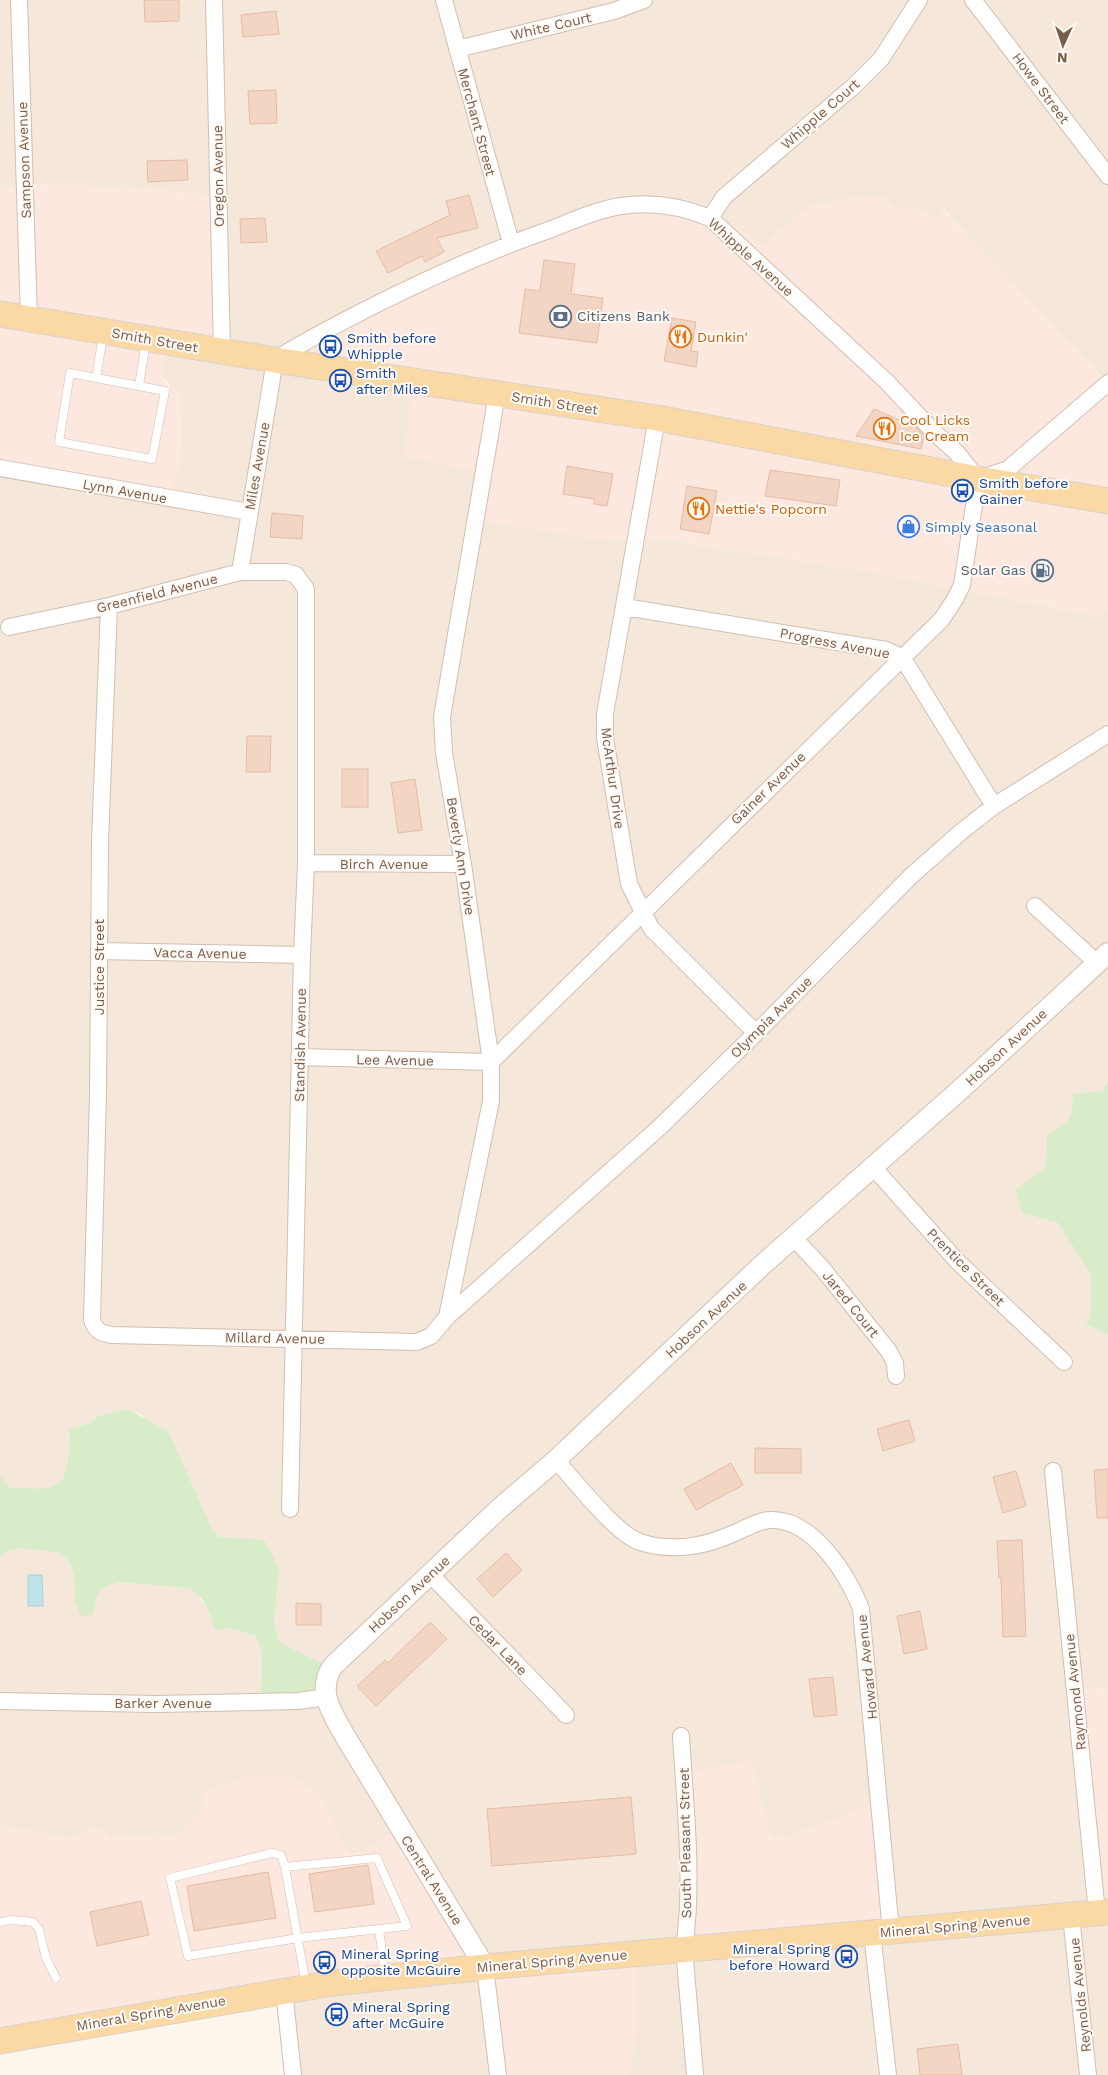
<svg xmlns="http://www.w3.org/2000/svg" width="1108" height="2075" font-family="'Work Sans',sans-serif">
<style>
.residential{fill:#f5e8da;fill-rule:evenodd}
.commercial{fill:#fde8e0}
.green{fill:#d8ecc9}
.water{fill:#bfe3e8;stroke:#a5d3da}
.building{fill:#f3d5c3;stroke:#e6bba3}
.lines{fill:none;stroke-linecap:round;stroke-linejoin:round}
.service-casing{stroke:#d1beb0;stroke-width:9}
.minor-casing{stroke:#d1beb0;stroke-width:18}
.tertiary-casing{stroke:#d1beb0;stroke-width:22}
.primary-casing{stroke:#dad1cd;stroke-width:27}
.service{stroke:#fff;stroke-width:8}
.minor{stroke:#fff;stroke-width:16}
.tertiary{stroke:#fff;stroke-width:20}
.primary{stroke:#fbd9a5;stroke-width:25}
.labels{text-anchor:middle;stroke-width:4;stroke-linejoin:round;paint-order:stroke}
.street-label{font-size:14px;fill:#7a5c4d;stroke:#fffaf3}
.service-label{font-size:14px;fill:#4e5e75;stroke:#fffaf3;text-anchor:start}
.food-label{font-size:14px;fill:#c56008;stroke:#fffaf3;text-anchor:start}
.transit-label{font-size:14px;fill:#164399;stroke:#fffaf3;text-anchor:start}
.shop-label{font-size:14px;fill:#366cbe;stroke:#fffaf3;text-anchor:start}
</style>
<rect width="100%" height="100%" fill="#fdf6ec"/>
<path class="residential" d="M 0,0 L 1108,0 L 1108,383 L 973,242 L 944,208 L 938,221 L 916,207 L 894,207 L 884,198 L 816,204 L 801,212 L 761,248 L 742,231 L 686,200 L 659,196 L 633,198 L 413,385 L 482,473 L 617,542 L 650,537 L 868,571 L 1098,616 L 1108,610 L 1108,1081 L 1102,1091 L 1073,1095 L 1070,1118 L 1066,1125 L 1047,1134 L 1046,1167 L 1022,1213 L 1058,1223 L 1091,1274 L 1091,1317 L 1085,1324 L 1108,1335 L 1108,1688 L 1078,1690 L 1108,1902 L 1108,2075 L 628,2075 L 633,2064 L 497,2075 L 297,2075 L 288,1983 L 401,1828 L 362,1852 L 348,1854 L 320,1795 L 207,1804 L 200,1815 L 177,1834 L 110,1838 L 98,1827 L 72,1838 L 0,1825 L 0,1559 L 6,1551 L 19,1548 L 61,1553 L 70,1563 L 74,1575 L 75,1601 L 96,1595 L 104,1588 L 117,1582 L 189,1588 L 198,1592 L 201,1601 L 231,1628 L 256,1636 L 262,1653 L 261,1697 L 279,1642 L 274,1623 L 279,1568 L 263,1541 L 219,1537 L 212,1529 L 205,1515 L 168,1431 L 147,1421 L 142,1415 L 126,1409 L 97,1416 L 90,1423 L 70,1429 L 66,1474 L 57,1486 L 39,1490 L 9,1487 L 0,1476 L 0,466 L 171,492 L 181,456 L 180,389 L 171,390 L 168,383 L 161,376 L 168,339 L 219,196 L 120,187 L 30,184 L 0,188 ZM 751,1761 L 771,1838 L 787,1837 L 691,1940 Z"/>
<path class="commercial" d="M 30,184 L 120,187 L 219,196 L 224,344 L 168,340 L 161,376 L 171,390 L 180,388 L 181,457 L 171,492 L 0,466 L 0,188 Z
M 659,196 L 686,200 L 708,208 L 742,231 L 761,248 L 801,212 L 816,204 L 867,196 L 884,198 L 894,207 L 916,207 L 938,221 L 943,208 L 973,242 L 1108,383 L 1108,610 L 1099,616 L 868,571 L 651,537 L 617,542 L 473,520 L 482,473 L 404,456 L 412,385 L 288,349 L 633,198 Z
M 1108,1688 L 1108,1902 L 1101,1902 L 1078,1690 Z
M 751,1760 L 771,1838 L 787,1837 L 884,1799 L 893,1920 L 692,1940 L 687,1774 Z
M 250,1775 L 289,1775 L 320,1795 L 348,1853 L 362,1852 L 401,1828 L 485,1959 L 636,1948 L 638,2009 L 633,2064 L 628,2075 L 497,2075 L 488,1968 L 283,1981 L 129,2005 L 0,2030 L 0,1825 L 72,1838 L 98,1827 L 110,1838 L 177,1834 L 200,1815 L 206,1804 L 199,1801 L 205,1791 Z"/>
<path class="green" d="M 1108,1081 L 1108,1335 L 1085,1324 L 1091,1317 L 1091,1274 L 1058,1223 L 1022,1213 L 1016,1190 L 1046,1167 L 1047,1134 C 1072,1122 1070,1122 1073,1094 L 1102,1091 Z
M 126,1409 C 141,1415 153,1424 168,1431 L 212,1529 L 219,1537 L 264,1540 L 279,1568 L 274,1623 L 279,1642 L 329,1667 L 327,1694 L 261,1697 L 262,1653 L 256,1636 L 231,1628 L 214,1630 C 211,1613 204,1596 189,1588 L 117,1582 L 104,1588 L 97,1595 L 93,1615 L 81,1616 L 75,1601 L 74,1575 L 70,1563 L 61,1553 L 19,1548 L 6,1551 L 0,1559 L 0,1476 L 9,1487 C 70,1493 66,1485 70,1429 L 90,1423 L 97,1416 Z"/>
<path class="water" d="M 28,1575 L 42,1575 L 43,1606 L 28,1606 Z"/>
<path class="building" d="M 144,0 L 179,0 L 179,21 L 145,22 Z
M 276,11 L 279,34 L 243,37 L 241,15 Z
M 276,90 L 277,123 L 250,124 L 248,91 Z
M 187,160 L 188,180 L 148,182 L 147,161 Z
M 469,195 L 478,228 L 437,238 L 444,252 L 425,262 L 422,256 L 388,273 L 376,251 L 450,215 L 446,201 Z
M 265,218 L 267,242 L 241,243 L 240,219 Z
M 544,260 L 575,264 L 571,294 L 603,298 L 597,343 L 519,333 L 525,289 L 540,291 Z
M 672,318 L 696,322 L 691,351 L 698,352 L 696,367 L 664,361 Z
M 874,409 L 916,427 L 924,436 L 921,449 L 856,436 Z
M 567,466 L 613,474 L 607,506 L 594,504 L 594,499 L 563,494 Z
M 770,470 L 840,480 L 836,506 L 765,496 Z
M 687,486 L 717,491 L 709,534 L 680,529 Z
M 272,513 L 303,516 L 302,539 L 270,537 Z
M 247,736 L 271,736 L 270,772 L 246,772 Z
M 342,769 L 368,769 L 368,807 L 342,807 Z
M 415,779 L 422,830 L 398,833 L 391,783 Z
M 909,1420 L 915,1441 L 883,1451 L 877,1429 Z
M 755,1448 L 801,1449 L 801,1473 L 755,1473 Z
M 731,1463 L 743,1485 L 696,1510 L 684,1489 Z
M 1108,1469 L 1108,1518 L 1097,1518 L 1094,1470 Z
M 1016,1471 L 1026,1506 L 1003,1513 L 993,1477 Z
M 1022,1540 L 1026,1636 L 1003,1637 L 1001,1577 L 999,1578 L 997,1541 Z
M 506,1553 L 522,1570 L 493,1597 L 477,1579 Z
M 296,1603 L 321,1604 L 321,1625 L 296,1625 Z
M 920,1611 L 927,1649 L 904,1654 L 897,1616 Z
M 430,1622 L 447,1639 L 376,1706 L 357,1686 L 385,1660 L 388,1663 Z
M 833,1677 L 837,1715 L 814,1717 L 809,1679 Z
M 631,1797 L 636,1854 L 492,1866 L 487,1809 Z
M 368,1865 L 374,1904 L 315,1912 L 309,1874 Z
M 268,1872 L 276,1918 L 194,1931 L 187,1886 Z
M 141,1901 L 149,1935 L 97,1946 L 90,1912 Z
M 958,2044 L 962,2075 L 920,2075 L 917,2049 Z"/>
<g class="lines">
<defs>
<path id="service" d="M 70,373 L 165,391 L 152,459 L 59,442 Z
M 96,378 L 103,336
M 139,386 L 146,341
M 285,1867 L 377,1858 L 407,1926 L 379,1929
M 0,1922 L 12,1920 L 33,1922 L 39,1929 L 46,1958 L 56,1978
M 306,1985 L 285,1867 L 281,1855 L 272,1853 L 170,1878 L 188,1956 L 298,1938 L 379,1929 L 385,1974"/>
<path id="minor" d="M 19,0 L 29,319
M 214,0 L 222,352
M 444,0 L 511,243
M 973,0 L 1108,176
M 457,49 L 614,11 L 644,0
M 710,218 L 724,197 L 854,86 L 881,59 L 919,0
M 657,418 L 605,714 L 605,738 L 629,884 L 651,928 L 756,1033
M 0,468 L 249,512
M 982,478 L 1008,469 L 1108,383
M 240,572 L 275,360 C 305,340 338,324 371,307 C 429,278 488,251 549,230 C 572,221 596,210 621,206 C 653,201 681,206 710,218 L 887,382 L 934,432 L 957,453 L 978,479
M 109,606 L 100,842 L 98,1094 L 92,1320 C 96,1331 100,1333 112,1335 L 417,1342 L 431,1336 L 447,1317 L 661,1126 L 756,1033 L 911,876 L 962,831 L 994,806 L 1108,734
M 625,607 L 886,650 L 902,657 L 994,806
M 9,627 L 109,606 L 240,572 L 286,572 L 296,575 L 306,589 L 306,863 L 302,955 L 290,1509
M 306,863 L 463,864
M 1035,906 L 1097,963
M 99,951 L 302,955
M 299,1057 L 491,1062 L 942,619 L 955,599 L 962,585 L 978,479
M 873,1167 L 957,1261 L 1064,1362
M 794,1238 L 822,1268 L 888,1350 L 895,1363 L 896,1376
M 447,1317 L 491,1101 L 491,1062 L 463,864 L 444,753 L 442,717 L 497,394
M 556,1460 C 573,1479 617,1535 640,1542 C 670,1552 704,1547 732,1534 C 745,1529 758,1520 771,1520 C 812,1518 849,1576 861,1609 L 891,1932
M 1053,1471 L 1097,1913
M 431,1575 L 566,1715
M 0,1701 L 156,1704 L 298,1701 L 327,1697
M 681,1736 C 685,1805 694,1881 684,1949 L 695,2075
M 1071,1916 L 1088,2075
M 872,1933 L 888,2075
M 485,1967 L 498,2075
M 284,1990 L 293,2075"/>
<path id="tertiary" d="M 485,1967 L 345,1736 C 332,1713 316,1690 333,1666 L 500,1508 L 556,1460 L 760,1267 L 961,1089 L 1108,953"/>
<path id="primary" d="M 0,314 L 275,360 L 657,418 L 978,479 L 1108,501
M 0,2041 L 332,1983 L 485,1967 L 1108,1912"/>
</defs>
<use href="#service" class="service-casing"/>
<use href="#minor" class="minor-casing"/>
<use href="#tertiary" class="tertiary-casing"/>
<use href="#primary" class="primary-casing"/>
<use href="#service" class="service"/>
<use href="#minor" class="minor"/>
<use href="#tertiary" class="tertiary"/>
<use href="#primary" class="primary"/>
</g>
<defs>
<symbol id="bank-ring" viewBox="-11 -11 22 22"><circle r="9.5" fill="#fffaf3" stroke="#5c6f8a" stroke-width="1.5"/><path d="M-6-4H6V4H-6ZM0-2.3a2.3 2.3 0 1 0 0 4.6a2.3 2.3 0 1 0 0-4.6Z" fill="#5c6f8a"/></symbol>
<symbol id="restaurant-ring" viewBox="-11 -11 22 22"><circle r="9.5" fill="#fffaf3" stroke="#e8710a" stroke-width="1.5"/><path d="M-5-6h1v4h1v-4h1v4h1v-4h1v5L-1.5 .5V6h-2V.5L-5-1ZM5-6V6H3V1.5H1.5Q1.5-4 5-6Z" fill="#e8710a"/></symbol>
<symbol id="bus-ring" viewBox="-11 -11 22 22"><circle r="9.5" fill="#fffaf3" stroke="#1a4fb4" stroke-width="1.5"/><path d="M-5-6H5V4H4V6H2V4H-2V6H-4V4H-5ZM-3.5-4V0h7V-4ZM-3.5 1.2v1.5H-2V1.2ZM2 1.2v1.5H3.5V1.2Z" fill="#1a4fb4"/></symbol>
<symbol id="shop-ring" viewBox="-11 -11 22 22"><circle r="9.5" fill="#fffaf3" stroke="#3f7fe0" stroke-width="1.5"/><path d="M-5-2.5h2.3a2.7 3.5 0 0 1 5.4 0H5L5.5 6h-11ZM-1.5-2.5h3a1.5 2.3 0 0 0-3 0Z" fill="#3f7fe0"/></symbol>
<symbol id="fuel-ring" viewBox="-11 -11 22 22"><circle r="9.5" fill="#fffaf3" stroke="#5c6f8a" stroke-width="1.5"/><path d="M-5.5-6h7V0h2V4h1.3V-2.5L3-4.5l.8-.8L6-3V5H2.5V1h-1V6h-7ZM-4.2-4.7v3.2H.2V-4.7Z" fill="#5c6f8a"/></symbol>
</defs>
<g fill-rule="evenodd">
<use href="#bank-ring" x="548" y="304" width="25" height="25"/>
<use href="#restaurant-ring" x="668" y="324" width="25" height="25"/>
<use href="#bus-ring" x="318" y="334" width="25" height="25"/>
<use href="#bus-ring" x="328" y="368" width="25" height="25"/>
<use href="#restaurant-ring" x="872" y="416" width="25" height="25"/>
<use href="#bus-ring" x="950" y="478" width="25" height="25"/>
<use href="#restaurant-ring" x="686" y="496" width="25" height="25"/>
<use href="#shop-ring" x="896" y="514" width="25" height="25"/>
<use href="#fuel-ring" x="1030" y="558" width="25" height="25"/>
<use href="#bus-ring" x="834" y="1944" width="25" height="25"/>
<use href="#bus-ring" x="312" y="1950" width="25" height="25"/>
<use href="#bus-ring" x="324" y="2002" width="25" height="25"/>
</g>
<g class="labels">
<g class="street-label">
<text transform="translate(551 26) rotate(-13)" y="5">White Court</text>
<text transform="translate(1041 88) rotate(53)" y="5">Howe Street</text>
<text transform="translate(820 114) rotate(-41)" y="5">Whipple Court</text>
<text transform="translate(477 122) rotate(75)" y="5">Merchant Street</text>
<text transform="translate(24 160) rotate(-92)" y="5">Sampson Avenue</text>
<text transform="translate(218 176) rotate(-91)" y="5">Oregon Avenue</text>
<text transform="translate(751 257) rotate(42)" y="5">Whipple Avenue</text>
<text transform="translate(155 340) rotate(10)" y="5">Smith Street</text>
<text transform="translate(555 403) rotate(9)" y="5">Smith Street</text>
<text transform="translate(257 466) rotate(-80)" y="5">Miles Avenue</text>
<text transform="translate(125 491) rotate(10)" y="5">Lynn Avenue</text>
<text transform="translate(157 593) rotate(-14)" y="5">Greenfield Avenue</text>
<text transform="translate(835 643) rotate(11)" y="5">Progress Avenue</text>
<text transform="translate(613 778) rotate(82)" y="5">McArthur Drive</text>
<text transform="translate(768 788) rotate(-44)" y="5">Gainer Avenue</text>
<text transform="translate(461 856) rotate(81)" y="5">Beverly Ann Drive</text>
<text x="384" y="869">Birch Avenue</text>
<text transform="translate(200 953) rotate(1)" y="5">Vacca Avenue</text>
<text transform="translate(99 967) rotate(-90)" y="5">Justice Street</text>
<text transform="translate(771 1017) rotate(-45)" y="5">Olympia Avenue</text>
<text transform="translate(300 1045) rotate(-89)" y="5">Standish Avenue</text>
<text transform="translate(1006 1047) rotate(-43)" y="5">Hobson Avenue</text>
<text transform="translate(395 1060) rotate(1)" y="5">Lee Avenue</text>
<text transform="translate(966 1267) rotate(45)" y="5">Prentice Street</text>
<text transform="translate(851 1304) rotate(51)" y="5">Jared Court</text>
<text transform="translate(706 1319) rotate(-43)" y="5">Hobson Avenue</text>
<text transform="translate(275 1338) rotate(1)" y="5">Millard Avenue</text>
<text transform="translate(409 1594) rotate(-43)" y="5">Hobson Avenue</text>
<text transform="translate(498 1645) rotate(46)" y="5">Cedar Lane</text>
<text transform="translate(867 1667) rotate(-96)" y="5">Howard Avenue</text>
<text transform="translate(1075 1692) rotate(-96)" y="5">Raymond Avenue</text>
<text x="163" y="1708">Barker Avenue</text>
<text transform="translate(685 1843) rotate(-91)" y="5">South Pleasant Street</text>
<text transform="translate(432 1880) rotate(58)" y="5">Central Avenue</text>
<text transform="translate(955 1926) rotate(-5)" y="5">Mineral Spring Avenue</text>
<text transform="translate(552 1961) rotate(-5)" y="5">Mineral Spring Avenue</text>
<text transform="translate(1080 1995) rotate(-96)" y="5">Reynolds Avenue</text>
<text transform="translate(151 2013) rotate(-10)" y="5">Mineral Spring Avenue</text>
</g>
<g class="service-label">
<text x="577" y="321">Citizens Bank</text>
<text x="1026" y="575" text-anchor="end">Solar Gas</text>
</g>
<g class="food-label">
<text x="697" y="342">Dunkin'</text>
<text x="900" y="425">Cool Licks<tspan x="900" dy="16">Ice Cream</tspan></text>
<text x="715" y="514">Nettie's Popcorn</text>
</g>
<g class="transit-label">
<text x="347" y="343">Smith before<tspan x="347" dy="16">Whipple</tspan></text>
<text x="356" y="378">Smith<tspan x="356" dy="16">after Miles</tspan></text>
<text x="979" y="488">Smith before<tspan x="979" dy="16">Gainer</tspan></text>
<text x="830" y="1954" text-anchor="end">Mineral Spring<tspan x="830" dy="16">before Howard</tspan></text>
<text x="341" y="1959">Mineral Spring<tspan x="341" dy="16">opposite McGuire</tspan></text>
<text x="352" y="2012">Mineral Spring<tspan x="352" dy="16">after McGuire</tspan></text>
</g>
<g class="shop-label">
<text x="925" y="532">Simply Seasonal</text>
</g>
</g>
<g transform="translate(1063 45) rotate(183)" stroke="#fffaf3" stroke-width="4" paint-order="stroke">
<path d="M0-4L9 19L0 12L-9 19Z" fill="#7a5c4d"/>
<text y="-8" font-size="14" font-weight="bold" text-anchor="middle" fill="#7a5c4d">N</text>
</g>
</svg>
